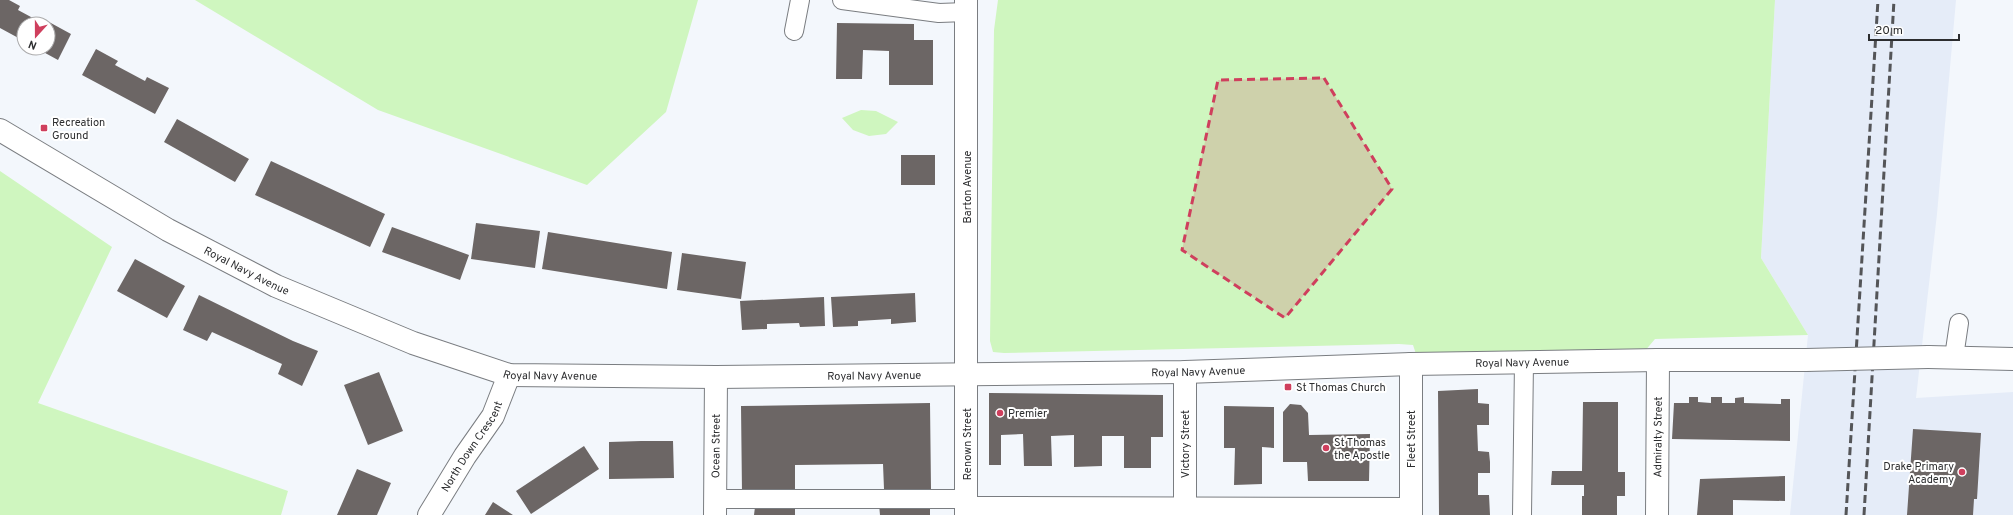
<svg xmlns="http://www.w3.org/2000/svg" width="2013" height="515" font-family="Overpass,sans-serif">
<style>
.built{fill:#e5ecf8}
.green{fill:#cff6bf}
.building{fill:#6c6665}
.lines{fill:none;stroke-linecap:round;stroke-linejoin:round}
.service-casing{stroke:#7a7d81;stroke-width:20}
.minor-casing{stroke:#7a7d81;stroke-width:24}
.tertiary-casing{stroke:#7a7d81;stroke-width:24}
.service{stroke:#fff;stroke-width:18}
.minor{stroke:#fff;stroke-width:22}
.tertiary{stroke:#fff;stroke-width:22}
.rail{stroke:#545558;stroke-width:3;stroke-dasharray:8 4;stroke-linecap:butt}
.tertiary-bridge-casing{stroke:#7a7d81;stroke-width:24;stroke-linecap:butt}
.tertiary-bridge{stroke:#fff;stroke-width:22}
.marked{fill:#cf3f5d;fill-opacity:0.2;stroke:#cf3f5d;stroke-width:3;stroke-dasharray:8 5;stroke-linejoin:round}
.poi-dot{fill:#cf3f5d;stroke:#fff;stroke-width:1.5}
.labels{text-anchor:middle;stroke-width:4;stroke-linejoin:round;paint-order:stroke}
.poi-label{font-size:11px;fill:#2c2d2f;stroke:#fff;text-anchor:start}
.street-label{font-size:11px;fill:#2c2d2f;stroke:#fff}
</style>
<rect width="100%" height="100%" fill="#f3f7fc"/>
<path class="built" d="M 1775,0 L 1956,0 L 1937,214 L 1916,398 L 2013,392 L 2013,515 L 1790,515 L 1808,335 L 1761,258 Z"/>
<path class="green" d="M 195,0 L 698,0 L 666,112 L 587,185 L 378,110 Z
M 998,0 L 1775,0 L 1761,258 L 1808,335 L 1655,339 L 1644,352 L 1418,360 L 1413,345 L 1399,344 L 1004,353 L 993,352 L 990,341 L 994,30 Z
M 861,110 L 876,111 L 898,122 L 886,134 L 869,136 L 853,130 L 842,118 Z
M 0,171 L 112,247 L 38,403 L 288,491 L 281,515 L 0,515 Z"/>
<path class="building" d="M 0,0 L 9,0 L 20,6 L 18,10 L 44,24 L 24,24 L 24,41 L 0,28 Z
M 49,22 L 71,34 L 58,60 L 36,48 L 48,48 Z
M 837,23 L 914,24 L 914,40 L 933,40 L 933,85 L 889,85 L 889,51 L 863,50 L 862,79 L 836,79 Z
M 96,49 L 118,61 L 115,65 L 145,81 L 147,77 L 169,88 L 155,114 L 82,75 Z
M 177,119 L 249,159 L 235,182 L 164,142 Z
M 901,155 L 935,155 L 935,185 L 901,185 Z
M 271,161 L 385,214 L 370,247 L 255,195 Z
M 476,223 L 540,231 L 535,268 L 471,259 Z
M 392,227 L 469,255 L 460,280 L 382,252 Z
M 548,232 L 672,252 L 667,289 L 542,269 Z
M 682,253 L 746,262 L 741,299 L 677,290 Z
M 135,259 L 185,286 L 167,318 L 117,291 Z
M 915,293 L 916,322 L 891,324 L 891,319 L 858,321 L 858,326 L 833,327 L 831,297 Z
M 199,295 L 293,341 L 318,351 L 302,386 L 278,374 L 282,364 L 212,332 L 207,341 L 183,330 Z
M 824,297 L 825,326 L 800,327 L 799,323 L 767,324 L 767,329 L 742,330 L 740,301 Z
M 379,372 L 403,431 L 368,445 L 344,385 Z
M 1478,389 L 1478,403 L 1489,404 L 1489,425 L 1477,425 L 1478,451 L 1489,452 L 1490,462 L 1490,473 L 1478,473 L 1478,495 L 1489,495 L 1490,515 L 1439,515 L 1438,391 Z
M 989,393 L 1163,395 L 1163,437 L 1151,437 L 1151,468 L 1124,468 L 1124,436 L 1102,436 L 1102,466 L 1074,467 L 1074,435 L 1051,436 L 1052,466 L 1024,466 L 1023,434 L 1001,435 L 1001,465 L 989,465 Z
M 1689,397 L 1698,397 L 1698,402 L 1711,403 L 1711,397 L 1722,397 L 1722,403 L 1735,403 L 1735,398 L 1744,397 L 1744,403 L 1781,404 L 1781,399 L 1790,399 L 1790,441 L 1672,439 L 1674,403 L 1689,403 Z
M 1583,402 L 1618,402 L 1618,472 L 1625,472 L 1625,496 L 1617,496 L 1617,515 L 1582,515 L 1582,496 L 1584,496 L 1584,485 L 1551,485 L 1552,471 L 1582,471 Z
M 930,403 L 931,489 L 884,489 L 883,464 L 795,465 L 795,493 L 742,493 L 741,406 Z
M 1290,404 L 1301,405 L 1308,413 L 1309,435 L 1370,434 L 1369,481 L 1308,481 L 1307,462 L 1283,462 L 1283,412 Z
M 1224,406 L 1274,407 L 1274,448 L 1262,447 L 1262,484 L 1234,485 L 1235,448 L 1224,448 Z
M 1913,429 L 1981,433 L 1977,499 L 1974,499 L 1973,515 L 1907,515 Z
M 641,441 L 673,441 L 674,478 L 609,479 L 609,442 Z
M 584,446 L 599,469 L 531,514 L 516,491 Z
M 357,469 L 391,483 L 377,515 L 337,515 Z
M 1785,476 L 1785,501 L 1733,500 L 1733,515 L 1697,515 L 1700,479 Z
M 493,502 L 513,515 L 485,515 Z
M 879,504 L 930,504 L 930,515 L 880,515 Z
M 755,507 L 795,507 L 795,515 L 754,515 Z"/>
<g class="lines">
<defs>
<path id="service" d="M 842,0 L 939,13 L 966,12
M 794,31 L 800,0
M 1954,357 L 1959,323
M 715,499 L 967,499
M 966,506 L 1411,507
M 1522,515 L 1524,362"/>
<g id="minor">
<path d="M 966,0 L 966,515"/>
<path id="s1" d="M 429,515 L 465,456 L 493,416 L 509,375"/>
<path id="s2" d="M 715,515 L 716,377"/>
<path d="M 1185,515 L 1185,372"/>
<path d="M 1411,515 L 1411,364"/>
<path id="s3" d="M 1657,515 L 1658,360"/>
</g>
<g id="tertiary">
<path id="s4" d="M 0,130 L 168,230 L 276,286 L 413,343 L 509,375 L 716,377 L 1185,372 L 1411,364 L 1658,360 L 1806,360"/>
<path d="M 1928,357 L 2013,359"/>
</g>
</defs>
<use href="#service" class="service-casing"/>
<use href="#minor" class="minor-casing"/>
<use href="#tertiary" class="tertiary-casing"/>
<use href="#service" class="service"/>
<use href="#minor" class="minor"/>
<use href="#tertiary" class="tertiary"/>
<path class="rail" d="M 1846,515 L 1878,0
M 1864,515 L 1894,0"/>
<defs>
<path id="tertiary-bridge" d="M 1806,360 L 1928,357"/>
</defs>
<use href="#tertiary-bridge" class="tertiary-bridge-casing"/>
<use href="#tertiary-bridge" class="tertiary-bridge"/>
</g>
<path class="marked" d="M 1324,78 L 1392,189 L 1285,318 L 1182,250 L 1218,80 Z"/>
<g class="poi-dot">
<rect x="40" y="124" width="8" height="8" rx="2"/>
<rect x="1284" y="383" width="8" height="8" rx="2"/>
<circle cx="1000" cy="413" r="4"/>
<circle cx="1326" cy="448" r="4"/>
<circle cx="1962" cy="472" r="4"/>
</g>
<g class="labels">
<g class="poi-label">
<text x="52" y="126">Recreation<tspan x="52" dy="13">Ground</tspan></text>
<text x="1296" y="391">St Thomas Church</text>
<text x="1008" y="417">Premier</text>
<text x="1334" y="446">St Thomas<tspan x="1334" dy="13">the Apostle</tspan></text>
<text x="1954" y="470" text-anchor="end">Drake Primary<tspan x="1954" dy="13">Academy</tspan></text>
</g>
<g class="street-label">
<text transform="translate(967 187) rotate(-90)" y="4">Barton Avenue</text>
<text dy="4" stroke="none"><textPath href="#s4" startOffset="284">Royal Navy Avenue</textPath></text>
<text dy="4" stroke="none"><textPath href="#s4" startOffset="1580">Royal Navy Avenue</textPath></text>
<text dy="4" stroke="none"><textPath href="#s4" startOffset="1256">Royal Navy Avenue</textPath></text>
<text dy="4" stroke="none"><textPath href="#s4" startOffset="608">Royal Navy Avenue</textPath></text>
<text dy="4" stroke="none"><textPath href="#s4" startOffset="932">Royal Navy Avenue</textPath></text>
<text dy="4" stroke="none"><textPath href="#s3" startOffset="78">Admiralty Street</textPath></text>
<text transform="translate(1411 439) rotate(-90)" y="4">Fleet Street</text>
<text transform="translate(967 444) rotate(-90)" y="4">Renown Street</text>
<text transform="translate(1185 444) rotate(-90)" y="4">Victory Street</text>
<text dy="4" stroke="none"><textPath href="#s1" startOffset="81">North Down Crescent</textPath></text>
<text dy="4" stroke="none"><textPath href="#s2" startOffset="69">Ocean Street</textPath></text>
</g>
</g>
<g transform="translate(36 36) rotate(201)"><circle r="19" fill="#ffffff" stroke="#ababac"/>
<path d="M0-3L7 15L0 10L-7 15Z" fill="#cf3f5d"/>
<text y="-6" font-size="11" font-weight="bold" text-anchor="middle" fill="#2c2d2f">N</text>
</g>
<path d="M1869 34v6h90v-6" fill="none" stroke="#2c2d2f" stroke-width="2"/>
<text x="1875" y="34" font-size="12" fill="#2c2d2f" stroke="#ffffff" stroke-width="3" paint-order="stroke">20 m</text>
</svg>
